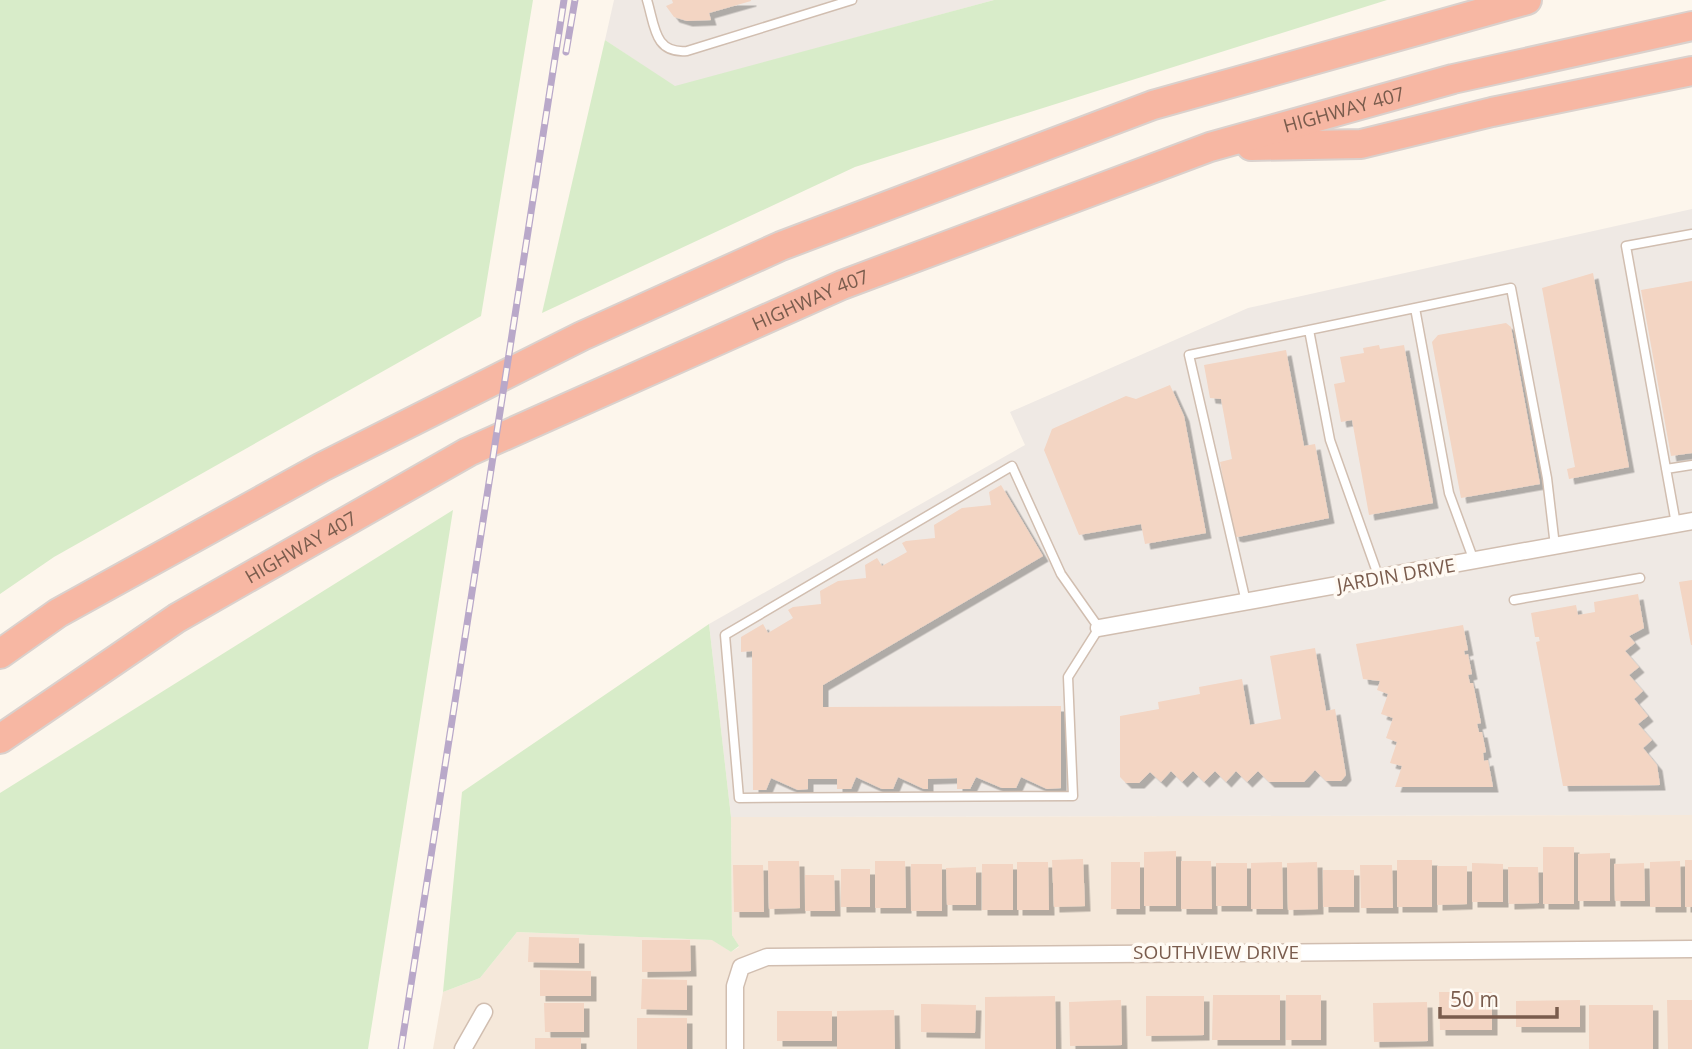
<svg xmlns="http://www.w3.org/2000/svg" width="1692" height="1049" font-family="'Open Sans',sans-serif">
<style>
.residential{fill:#f5e8da}
.industrial{fill:#efe9e4}
.green{fill:#d8ecc9}
.building{fill:#f3d5c3;filter:url(#shadow)}
.lines{fill:none;stroke-linecap:round;stroke-linejoin:round}
.lane-casing{stroke:#d1beb0;stroke-width:11}
.street-casing{stroke:#d1beb0;stroke-width:19}
.highway-casing{stroke:#dad1cd;stroke-width:32}
.lane{stroke:#fff;stroke-width:8}
.street{stroke:#fff;stroke-width:16}
.highway{stroke:#f7b7a3;stroke-width:28}
.rail-casing{stroke:#b9a8c9;stroke-width:7}
.rail{stroke:#fffaf3;stroke-width:4.5;stroke-dasharray:13;stroke-linecap:butt}
.labels{text-anchor:middle;stroke-width:7;stroke-linejoin:round;paint-order:stroke}
.street-label{font-size:19px;fill:#7a5c4d;stroke:#fffaf3}
</style>
<defs>
<filter id="shadow"><feDropShadow dx="5.5" dy="5.5" stdDeviation="0" flood-color="#0004"/></filter>
</defs>
<rect width="100%" height="100%" fill="#fdf6ec"/>
<path class="residential" d="M 1692,815 L 1692,1049 L 433,1049 L 443,992 L 480,978 L 517,932 L 713,940 L 731,952 L 739,947 L 732,935 L 731,817 Z"/>
<path class="industrial" d="M 614,0 L 994,0 L 675,87 L 605,40 Z
M 1692,209 L 1692,815 L 731,817 L 709,624 L 1025,445 L 1010,412 L 1248,308 Z"/>
<path class="green" d="M 0,0 L 533,0 L 481,316 L 54,557 L 0,594 Z
M 994,0 L 1387,0 L 855,167 L 542,313 L 605,40 L 675,86 Z
M 453,510 L 368,1049 L 0,1049 L 0,793 Z
M 709,624 L 731,817 L 732,935 L 739,946 L 731,952 L 712,940 L 517,932 L 480,978 L 443,992 L 462,792 Z"/>
<path class="building" d="M 672,0 L 751,0 L 751,1 L 709,13 L 711,20 L 687,21 L 674,17 L 666,6 L 673,3 Z
M 1593,273 L 1629,467 L 1569,479 L 1567,469 L 1575,467 L 1542,288 Z
M 1692,281 L 1692,453 L 1671,456 L 1641,290 Z
M 1506,323 L 1511,327 L 1540,484 L 1461,498 L 1432,342 L 1438,335 Z
M 1379,345 L 1380,349 L 1404,345 L 1433,503 L 1369,515 L 1352,420 L 1341,422 L 1334,384 L 1345,382 L 1340,357 L 1364,353 L 1363,348 Z
M 1286,350 L 1304,446 L 1315,444 L 1329,518 L 1238,537 L 1234,536 L 1220,462 L 1232,459 L 1221,399 L 1210,398 L 1204,365 Z
M 1170,385 L 1184,416 L 1206,533 L 1145,544 L 1141,524 L 1079,535 L 1044,450 L 1052,429 L 1126,396 L 1136,399 Z
M 1001,485 L 1043,556 L 823,685 L 823,707 L 1061,706 L 1061,788 L 1047,789 L 1021,777 L 1016,788 L 1002,788 L 976,777 L 970,789 L 957,789 L 957,778 L 928,779 L 928,789 L 924,789 L 898,777 L 893,789 L 882,789 L 856,777 L 851,789 L 837,789 L 837,779 L 808,779 L 808,789 L 798,790 L 771,778 L 766,790 L 753,790 L 752,651 L 741,652 L 741,637 L 763,624 L 768,633 L 793,618 L 788,610 L 793,607 L 821,604 L 820,591 L 838,581 L 866,578 L 865,565 L 877,558 L 882,566 L 907,552 L 902,543 L 906,541 L 935,538 L 934,525 L 962,508 L 991,505 L 989,492 Z
M 1692,580 L 1692,645 L 1691,645 L 1679,582 Z
M 1638,594 L 1644,628 L 1629,636 L 1635,643 L 1625,651 L 1639,667 L 1629,675 L 1643,691 L 1634,699 L 1648,716 L 1638,724 L 1652,740 L 1643,748 L 1657,765 L 1660,785 L 1563,786 L 1536,642 L 1540,641 L 1539,637 L 1535,637 L 1531,613 L 1576,605 L 1578,615 L 1595,612 L 1594,602 Z
M 1463,625 L 1468,650 L 1464,651 L 1465,655 L 1468,654 L 1472,674 L 1468,675 L 1470,683 L 1473,683 L 1481,723 L 1477,724 L 1479,732 L 1482,732 L 1486,752 L 1483,753 L 1484,761 L 1488,760 L 1493,787 L 1395,787 L 1402,766 L 1390,763 L 1397,742 L 1386,738 L 1393,718 L 1381,714 L 1388,694 L 1377,690 L 1380,681 L 1363,679 L 1356,644 Z
M 1315,648 L 1326,711 L 1335,709 L 1346,775 L 1341,781 L 1326,781 L 1315,770 L 1304,782 L 1269,782 L 1258,771 L 1247,782 L 1236,771 L 1226,782 L 1215,771 L 1204,782 L 1193,771 L 1182,782 L 1171,771 L 1161,782 L 1150,772 L 1139,783 L 1126,783 L 1120,777 L 1120,716 L 1159,709 L 1158,702 L 1200,694 L 1199,687 L 1242,679 L 1250,725 L 1281,719 L 1270,656 Z
M 1543,847 L 1574,847 L 1574,904 L 1543,904 Z
M 1176,851 L 1176,906 L 1144,906 L 1144,852 Z
M 1610,853 L 1610,901 L 1578,901 L 1578,854 Z
M 1083,859 L 1085,906 L 1054,907 L 1052,860 Z
M 1397,860 L 1432,860 L 1432,907 L 1397,907 Z
M 1685,860 L 1692,860 L 1692,907 L 1685,907 Z
M 768,861 L 799,861 L 800,908 L 769,909 Z
M 875,861 L 905,861 L 906,908 L 875,908 Z
M 1181,861 L 1211,861 L 1212,909 L 1181,909 Z
M 1680,861 L 1681,907 L 1650,907 L 1650,862 Z
M 1017,862 L 1048,862 L 1049,910 L 1017,910 Z
M 1111,862 L 1140,862 L 1140,909 L 1111,909 Z
M 1282,862 L 1283,909 L 1251,909 L 1251,863 Z
M 1317,862 L 1318,909 L 1288,910 L 1287,863 Z
M 1216,863 L 1247,863 L 1247,906 L 1216,906 Z
M 1472,863 L 1503,864 L 1503,902 L 1472,902 Z
M 1644,863 L 1645,901 L 1615,901 L 1614,864 Z
M 911,864 L 942,864 L 942,911 L 911,911 Z
M 982,864 L 1013,864 L 1013,910 L 982,910 Z
M 733,865 L 763,865 L 764,912 L 734,912 Z
M 1360,865 L 1392,865 L 1393,908 L 1361,908 Z
M 1437,866 L 1467,866 L 1467,904 L 1437,905 Z
M 976,867 L 976,905 L 947,905 L 946,868 Z
M 1508,867 L 1538,867 L 1539,903 L 1509,904 Z
M 841,869 L 870,869 L 870,907 L 841,907 Z
M 1323,870 L 1354,870 L 1354,907 L 1323,907 Z
M 805,875 L 834,875 L 835,911 L 805,911 Z
M 529,937 L 579,938 L 579,963 L 528,962 Z
M 642,940 L 690,940 L 691,971 L 642,972 Z
M 540,970 L 591,971 L 591,996 L 540,996 Z
M 642,979 L 687,980 L 687,1010 L 641,1009 Z
M 1439,992 L 1492,992 L 1492,1030 L 1440,1030 Z
M 1213,995 L 1280,995 L 1280,1040 L 1212,1040 Z
M 1286,995 L 1321,995 L 1321,1040 L 1286,1040 Z
M 1055,996 L 1056,1049 L 985,1049 L 985,997 Z
M 1146,996 L 1204,996 L 1204,1035 L 1146,1036 Z
M 1121,1000 L 1122,1045 L 1070,1046 L 1069,1002 Z
M 1580,1000 L 1580,1027 L 1516,1027 L 1516,1001 Z
M 1667,1000 L 1692,1000 L 1692,1049 L 1668,1049 Z
M 1427,1002 L 1428,1041 L 1374,1042 L 1373,1003 Z
M 544,1003 L 584,1003 L 584,1032 L 545,1032 Z
M 921,1004 L 976,1005 L 975,1033 L 921,1032 Z
M 1589,1005 L 1653,1005 L 1653,1049 L 1589,1049 Z
M 894,1010 L 895,1049 L 837,1049 L 837,1011 Z
M 777,1011 L 832,1011 L 832,1041 L 777,1041 Z
M 637,1018 L 687,1018 L 687,1049 L 637,1049 Z
M 535,1038 L 581,1038 L 581,1049 L 535,1049 Z"/>
<g class="lines">
<defs>
<path id="lane" d="M 647,0 C 655,26 654,54 687,51 L 852,0
M 1415,308 L 1449,493 L 1474,561
M 1309,330 L 1330,440 L 1379,578
M 1012,466 L 1061,574 L 1099,628 L 1068,677 L 1073,796 L 739,798 L 725,635 Z
M 1666,469 L 1692,465
M 1676,524 L 1626,246 L 1692,234
M 1514,600 L 1640,578
M 1246,602 L 1189,355 L 1511,288 L 1547,478 L 1555,546"/>
<path id="street" d="M 1099,628 L 1692,521
M 463,1049 L 484,1012
M 735,1049 L 735,986 L 741,967 L 767,957 L 1692,949"/>
<g id="highway">
<path d="M 1251,146 L 1361,144 L 1492,112 L 1692,71"/>
<path d="M 0,654 L 58,613 L 322,467 L 582,336 L 781,246 L 1153,105 L 1527,0"/>
<path id="s1" d="M 0,739 L 177,618 L 468,452 L 842,285 L 1210,147 L 1453,79 L 1692,26"/>
</g>
</defs>
<use href="#lane" class="lane-casing"/>
<use href="#street" class="street-casing"/>
<use href="#highway" class="highway-casing"/>
<use href="#lane" class="lane"/>
<use href="#street" class="street"/>
<use href="#highway" class="highway"/>
<defs>
<path id="rail" d="M 566,52 L 575,0
M 401,1049 L 564,0"/>
</defs>
<use href="#rail" class="rail-casing"/>
<use href="#rail" class="rail"/>
</g>
<g class="labels">
<g class="street-label">
<text dy="7" stroke="none"><textPath href="#s1" startOffset="1491">HIGHWAY 407</textPath></text>
<text dy="7" stroke="none"><textPath href="#s1" startOffset="924">HIGHWAY 407</textPath></text>
<text dy="7" stroke="none"><textPath href="#s1" startOffset="357">HIGHWAY 407</textPath></text>
<text transform="translate(1396 575) rotate(-10)" y="7">JARDIN DRIVE</text>
<text x="1216" y="959">SOUTHVIEW DRIVE</text>
</g>
</g>
<path d="M1440 1007v10h117v-10" fill="none" stroke="#7a5c4d" stroke-width="3.5"/>
<text x="1450" y="1007" font-size="21" fill="#7a5c4d" stroke="#fffaf3" stroke-width="5" paint-order="stroke">50 m</text>
</svg>
